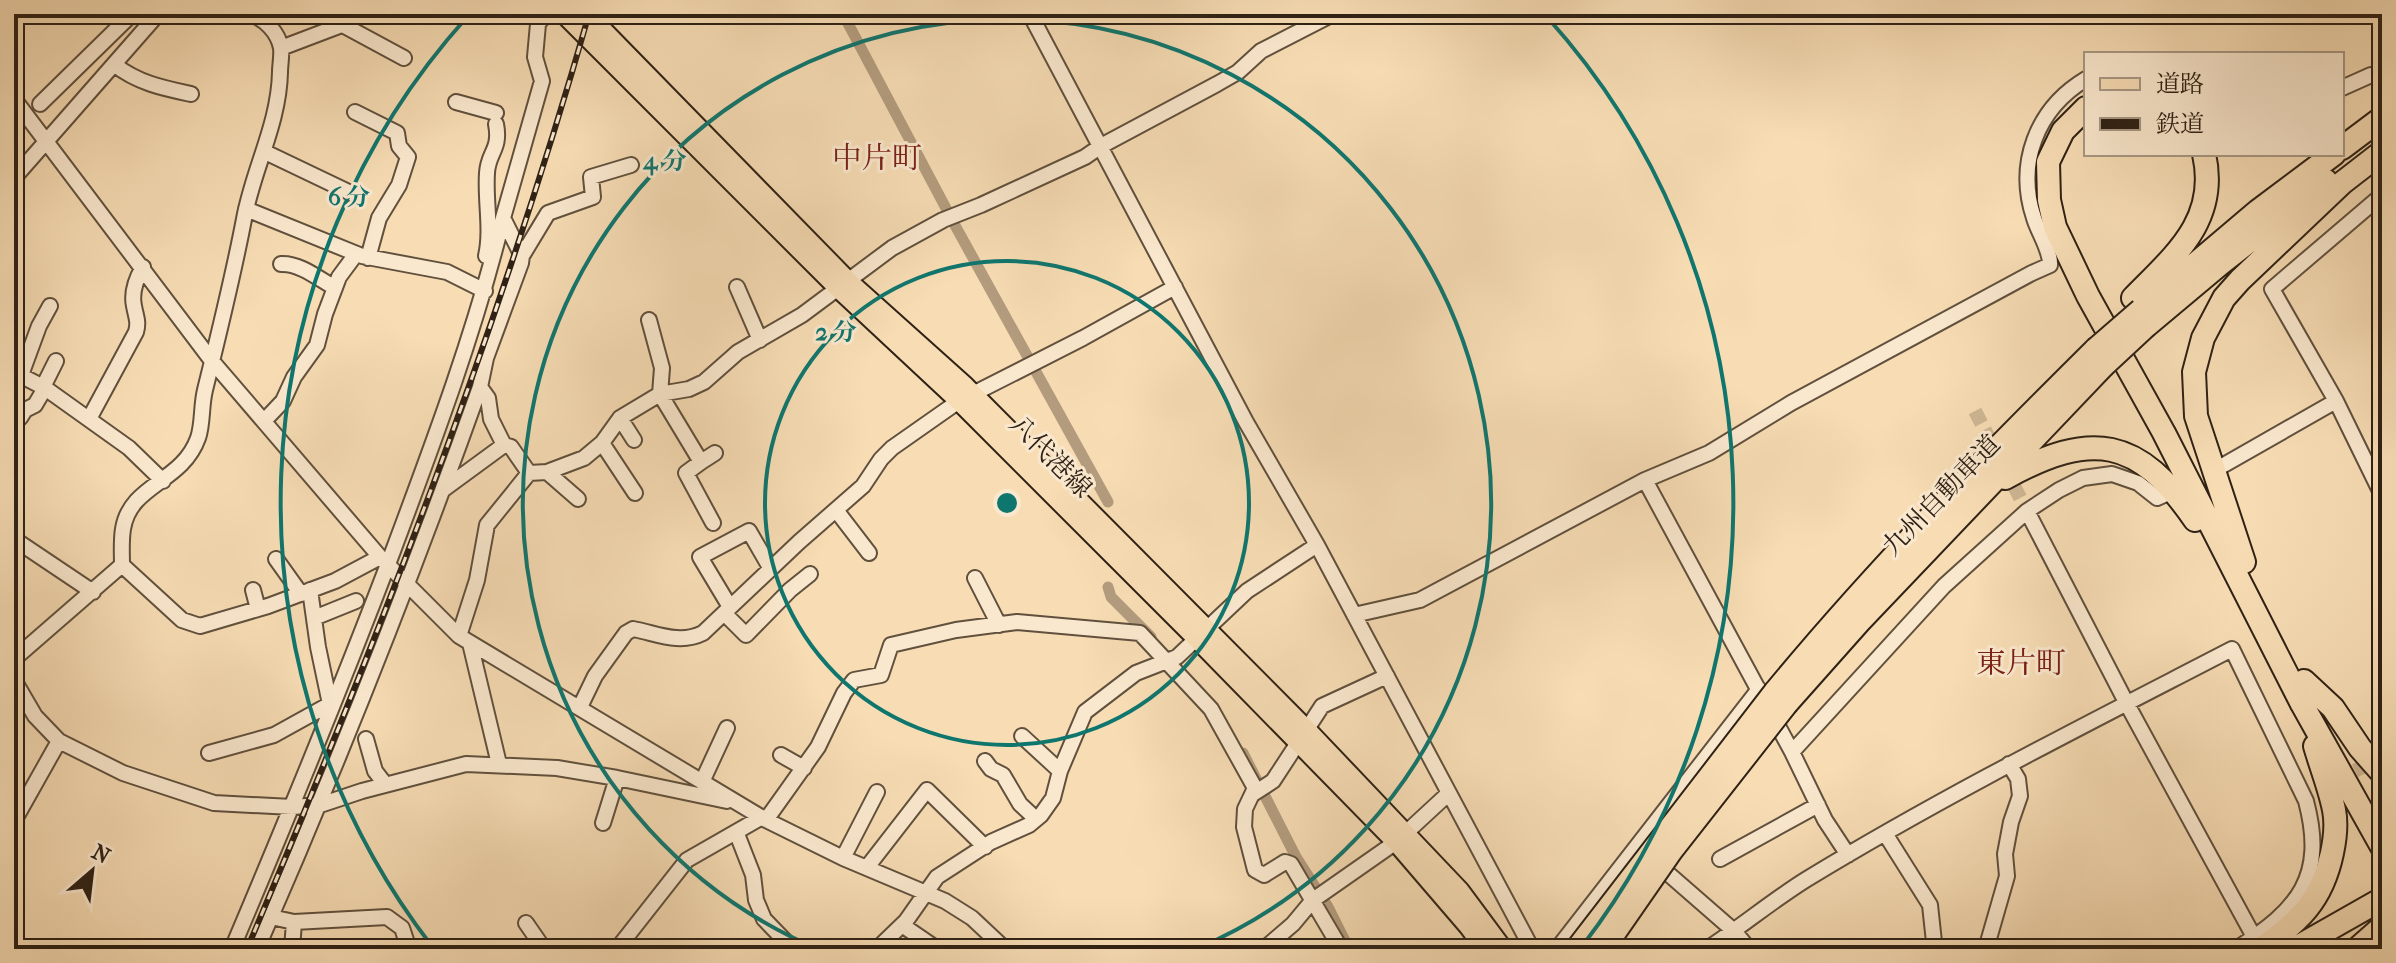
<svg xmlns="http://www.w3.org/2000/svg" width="2396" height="963" font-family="'IM FELL French Canon','Noto Serif JP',serif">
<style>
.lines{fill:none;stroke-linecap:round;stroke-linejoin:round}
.canal{stroke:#b39c7e;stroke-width:11}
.minor-tunnel{stroke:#cfb794;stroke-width:14;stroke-dasharray:14 7;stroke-linecap:butt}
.minor-casing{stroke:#60503d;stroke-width:18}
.major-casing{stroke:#2e2115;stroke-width:22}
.highway-casing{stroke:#2e2115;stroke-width:26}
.minor{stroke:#fae8ce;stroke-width:14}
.major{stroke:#f7dcb4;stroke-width:18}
.highway{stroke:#f7dcb4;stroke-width:22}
.rail-casing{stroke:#2e2115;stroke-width:6}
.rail{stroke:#fae8ce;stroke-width:3;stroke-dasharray:9;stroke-linecap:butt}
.highway-bridge-casing{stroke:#2e2115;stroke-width:26;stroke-linecap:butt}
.highway-bridge{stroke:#f7dcb4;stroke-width:22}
.ring{fill:none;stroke:#0f766e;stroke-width:4}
.labels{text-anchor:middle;stroke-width:6;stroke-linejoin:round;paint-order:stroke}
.street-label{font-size:26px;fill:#2e2115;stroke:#fae8ce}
.quarter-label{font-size:30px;fill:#7a1f14;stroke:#fae8ce}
.centre{fill:#0f766e;stroke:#fae8ce;stroke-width:4}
.ring-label{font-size:24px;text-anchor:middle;font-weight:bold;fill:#0f766e;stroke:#fae8ce;stroke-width:6;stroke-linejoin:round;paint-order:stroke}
</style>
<rect width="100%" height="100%" fill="#f7dcb4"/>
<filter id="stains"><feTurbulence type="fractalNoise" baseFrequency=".0025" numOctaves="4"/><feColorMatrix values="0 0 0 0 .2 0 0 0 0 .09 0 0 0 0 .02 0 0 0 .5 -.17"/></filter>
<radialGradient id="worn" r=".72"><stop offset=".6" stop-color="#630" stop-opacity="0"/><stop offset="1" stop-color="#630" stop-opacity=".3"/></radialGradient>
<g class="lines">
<path class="canal" d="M 843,14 L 957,229 L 1108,502
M 1108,587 L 1111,597 L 1151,637
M 1243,753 L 1296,857 L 1328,907 L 1349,949"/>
<path class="minor-tunnel" d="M 1975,411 L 2027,511
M 2336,780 L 2377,760"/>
<defs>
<path id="minor" d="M 1030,14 L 1246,422 L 1317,545 L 1532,949
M 341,24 L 404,58
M 281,48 L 339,26 L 352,14
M 115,65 C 138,83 163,88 191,94
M 2342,88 L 2371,75 L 2382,77
M 14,99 L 212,361 L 380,557 L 459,636 L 766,820 L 843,858 L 945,901 L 972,918 L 1005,949
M 456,102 L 496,113
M 40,104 L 132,14
M 355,112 L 397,133 L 399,146 L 408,157 L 399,185 L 379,218 L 368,258
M 14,118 L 14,135
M 265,152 L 357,196
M 14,178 L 158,14
M 2382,195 L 2272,289 L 2336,401 L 2382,495
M 246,209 L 362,256 L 447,272 L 485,291
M 486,256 C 492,229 485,201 487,173 C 488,152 501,150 496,124
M 522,256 L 548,213 L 593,197 L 591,177 L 631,165
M 281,264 C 300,263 319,279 335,288
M 737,287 L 760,340
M 649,320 L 662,368 L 660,394 L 701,462 L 715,453
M 14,372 L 45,388 L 129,448 L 163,481
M 21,375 L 39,326 L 50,306
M 43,387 L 56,361
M 480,387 L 488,398 L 491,419 L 504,445 L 511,447 L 529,473 L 547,472 L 584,458 L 602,443 L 620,418 L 660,394 L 689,389 L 704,382 L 738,352 L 802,315 L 892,248 L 943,220 L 981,205 L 1085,157 L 1101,146 L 1217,84 L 1238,72 L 1261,51 L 1333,14
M 20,418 L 25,410 L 35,405 L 45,388
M 620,418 L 634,440
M 89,419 L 136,332 C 139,322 136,317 134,306 C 131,292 136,279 143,267
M 265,420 L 283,401 L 294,377 L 317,345 L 325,314 L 339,277 L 356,254
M 602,443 L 635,493
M 701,462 L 686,473 L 713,523
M 2222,466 L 2336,401
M 547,472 L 578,499
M 1645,480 L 1792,752 L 1825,820 L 1848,855
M 444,489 L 504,445
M 836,510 L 869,553
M 2027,511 L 2127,704 L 2254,937
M 14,539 L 93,592
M 276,559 L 301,594
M 122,565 L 182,620 L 200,626 L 268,606 L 335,581 L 380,557
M 975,578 L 999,625
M 253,590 L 258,609
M 730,607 L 700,557 L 749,531 L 771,569
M 724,613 L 746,635 L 790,590 L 810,574
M 1354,615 L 1420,600 L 1645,480 L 1709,453 L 1791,403 L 2032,273 L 2050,265 C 2051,251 2038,232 2034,218 C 2016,164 2036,109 2086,79
M 314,618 L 356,601
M 459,636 L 477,580 L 487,525 L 529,473
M 470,643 L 499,764
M 14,659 L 122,565 C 122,554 121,541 123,529 C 130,484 182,483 198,438 C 203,424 201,406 205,390 C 219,333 233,277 244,219 C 253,169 279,124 280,72 C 280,65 282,55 281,48 C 278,32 265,19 250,14
M 14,680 L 35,716 L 59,741 L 123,773 L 214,803 L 292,807 L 320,805 L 362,791 L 466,764 L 557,768 L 617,778 L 727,801
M 580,707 L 595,676 L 626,633 L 633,629 C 656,633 679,645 703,633 L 799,542 L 863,486 L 881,459 L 892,448 L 959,401 L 1083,338 L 1175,287
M 1022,736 L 1060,771
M 366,739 L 375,771 L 385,784
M 1792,752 L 1944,586 L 2027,511 L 2059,490 L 2083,478 L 2112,474 L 2138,483 L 2157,498 L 2166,494
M 209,753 L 274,735 L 330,704 L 318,647 L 310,590
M 781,755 L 804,768
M 985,761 L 991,769 L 1003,775 L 1020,804 L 1036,819
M 702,782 L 727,728
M 1253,794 L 1273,781 L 1322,706 L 1387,676
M 766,820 L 818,747 L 844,693 L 854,680 L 881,675 L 891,645 L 956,630 L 1017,622 L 1140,633 L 1211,709 L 1255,788 L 1245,809 L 1244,827 L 1255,870 L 1264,875 L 1285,862 L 1291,864 L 1341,949
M 14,821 L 59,741
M 603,823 L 617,778
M 737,834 L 753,875 L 756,900 L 764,919 L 793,949
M 1886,835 L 1930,905 L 1934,942 L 1937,949
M 843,858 L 877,792
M 1720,859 L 1818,805
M 1656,863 L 1734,931 L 1749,949
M 868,866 L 927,790 L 985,847
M 271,917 L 294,922 L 292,949
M 294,922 L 387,917 L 402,928 L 409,949
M 526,923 L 544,949
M 902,925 L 937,949
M 232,949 C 288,817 342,685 393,551 C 434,441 475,332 503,218
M 257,949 C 338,764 412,577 480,387 L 486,358 L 521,263 L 522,256 L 503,218 L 542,81 L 535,57 L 538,24 L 545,14
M 617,949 L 687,860 L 762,817
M 877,949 L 906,921 L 937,877 L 991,842 L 1029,825 L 1041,815 L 1053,798 L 1060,771 L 1085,712 L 1136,673 L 1177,657 L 1247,591 L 1317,545
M 1264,949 L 1293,924 L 1313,900 L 1396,842 L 1449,793
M 1557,949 L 1759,689
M 1707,949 C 1741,927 1773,900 1807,879 C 1945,795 2089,723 2232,649 L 2306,801 C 2326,877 2299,909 2236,949
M 1986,949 L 2007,876 L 2005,854 L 2011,822 L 2020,796 L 2018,779 L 2009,764"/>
<path id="major" d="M 564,14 L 839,289 L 959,401 L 1196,638 L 1396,842 L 1469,927 L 1485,949
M 587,14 L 849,282 L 965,386 L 1306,729 L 1460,891 L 1503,949"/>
<path id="highway" d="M 2086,108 L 2063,131 L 2048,162 L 2049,200 L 2055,227 L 2088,296 L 2164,433 L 2302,704 L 2382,847
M 2342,148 L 2382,118
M 2133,298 C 2175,255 2219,220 2204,154
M 2141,310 L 2258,211 L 2334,154
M 2146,326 L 2220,264 L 2326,181
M 2005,478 C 2092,430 2138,437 2195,520
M 2244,562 L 2196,416 L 2194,372 L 2203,338 L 2224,298 L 2240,280 L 2342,183 L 2382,152
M 2304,681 L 2333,708 L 2360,748 L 2382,773
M 1775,692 C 1875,571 1985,459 2096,349
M 1787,703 L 1859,622 L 2103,366
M 2261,949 C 2299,921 2322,901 2332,853 C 2335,839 2337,825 2334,810 C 2330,789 2321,767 2315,746
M 2294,949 L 2382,899
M 2357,949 L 2382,927"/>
</defs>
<use href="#minor" class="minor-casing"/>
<use href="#major" class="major-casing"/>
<use href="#highway" class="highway-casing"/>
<use href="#minor" class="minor"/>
<use href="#major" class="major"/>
<use href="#highway" class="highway"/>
<defs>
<path id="rail" d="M 247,949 C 376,644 498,333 589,14"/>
</defs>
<use href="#rail" class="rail-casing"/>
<use href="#rail" class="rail"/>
<defs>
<path id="highway-bridge" d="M 2096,349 L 2141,310
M 2103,366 L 2146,326
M 1577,949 L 1775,692
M 1603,949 L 1671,851 L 1787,703"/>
</defs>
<use href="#highway-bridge" class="highway-bridge-casing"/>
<use href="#highway-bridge" class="highway-bridge"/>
</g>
<g class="ring">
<circle cx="1007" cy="503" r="242"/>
<path d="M818 949A484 484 0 1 1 1196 949"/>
<path d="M431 945A726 726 0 0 1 467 17M1547 17A726 726 0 0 1 1583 945"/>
</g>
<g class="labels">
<g class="street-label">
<text transform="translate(1051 456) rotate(45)" y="9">八代港線</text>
<text transform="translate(1941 495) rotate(-46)" y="9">九州自動車道</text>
</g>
<g class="quarter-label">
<text x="877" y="168">中片町</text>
<text x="2021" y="673">東片町</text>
</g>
</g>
<circle cx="1007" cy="503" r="12" class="centre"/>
<g class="ring-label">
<text x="665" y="169">4 分</text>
<text x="349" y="205">6 分</text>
<text x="836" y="340">2 分</text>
</g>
<rect width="2396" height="963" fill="none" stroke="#f7dcb4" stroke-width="48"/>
<rect x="16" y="16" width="2364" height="931" fill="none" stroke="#2e2115" stroke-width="4"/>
<rect x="24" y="24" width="2348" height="915" fill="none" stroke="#2e2115" stroke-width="2"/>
<rect x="2084" y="52" width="260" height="104" fill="#fae8ce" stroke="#a89884" stroke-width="2"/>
<rect x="2100" y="78" width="40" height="12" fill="#f7dcb4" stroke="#a89884" stroke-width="2"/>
<text x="2156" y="92" font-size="24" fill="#2e2115">道路</text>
<rect x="2100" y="118" width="40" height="12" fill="#2e2115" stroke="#a89884" stroke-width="2"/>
<text x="2156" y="132" font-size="24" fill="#2e2115">鉄道</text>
<g transform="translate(92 871) rotate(28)" stroke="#fae8ce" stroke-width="6" paint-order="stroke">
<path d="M0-6L14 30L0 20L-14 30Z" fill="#2e2115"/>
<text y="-12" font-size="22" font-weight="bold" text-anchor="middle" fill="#2e2115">N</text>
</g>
<rect width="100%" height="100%" filter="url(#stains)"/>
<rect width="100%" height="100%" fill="url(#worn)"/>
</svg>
